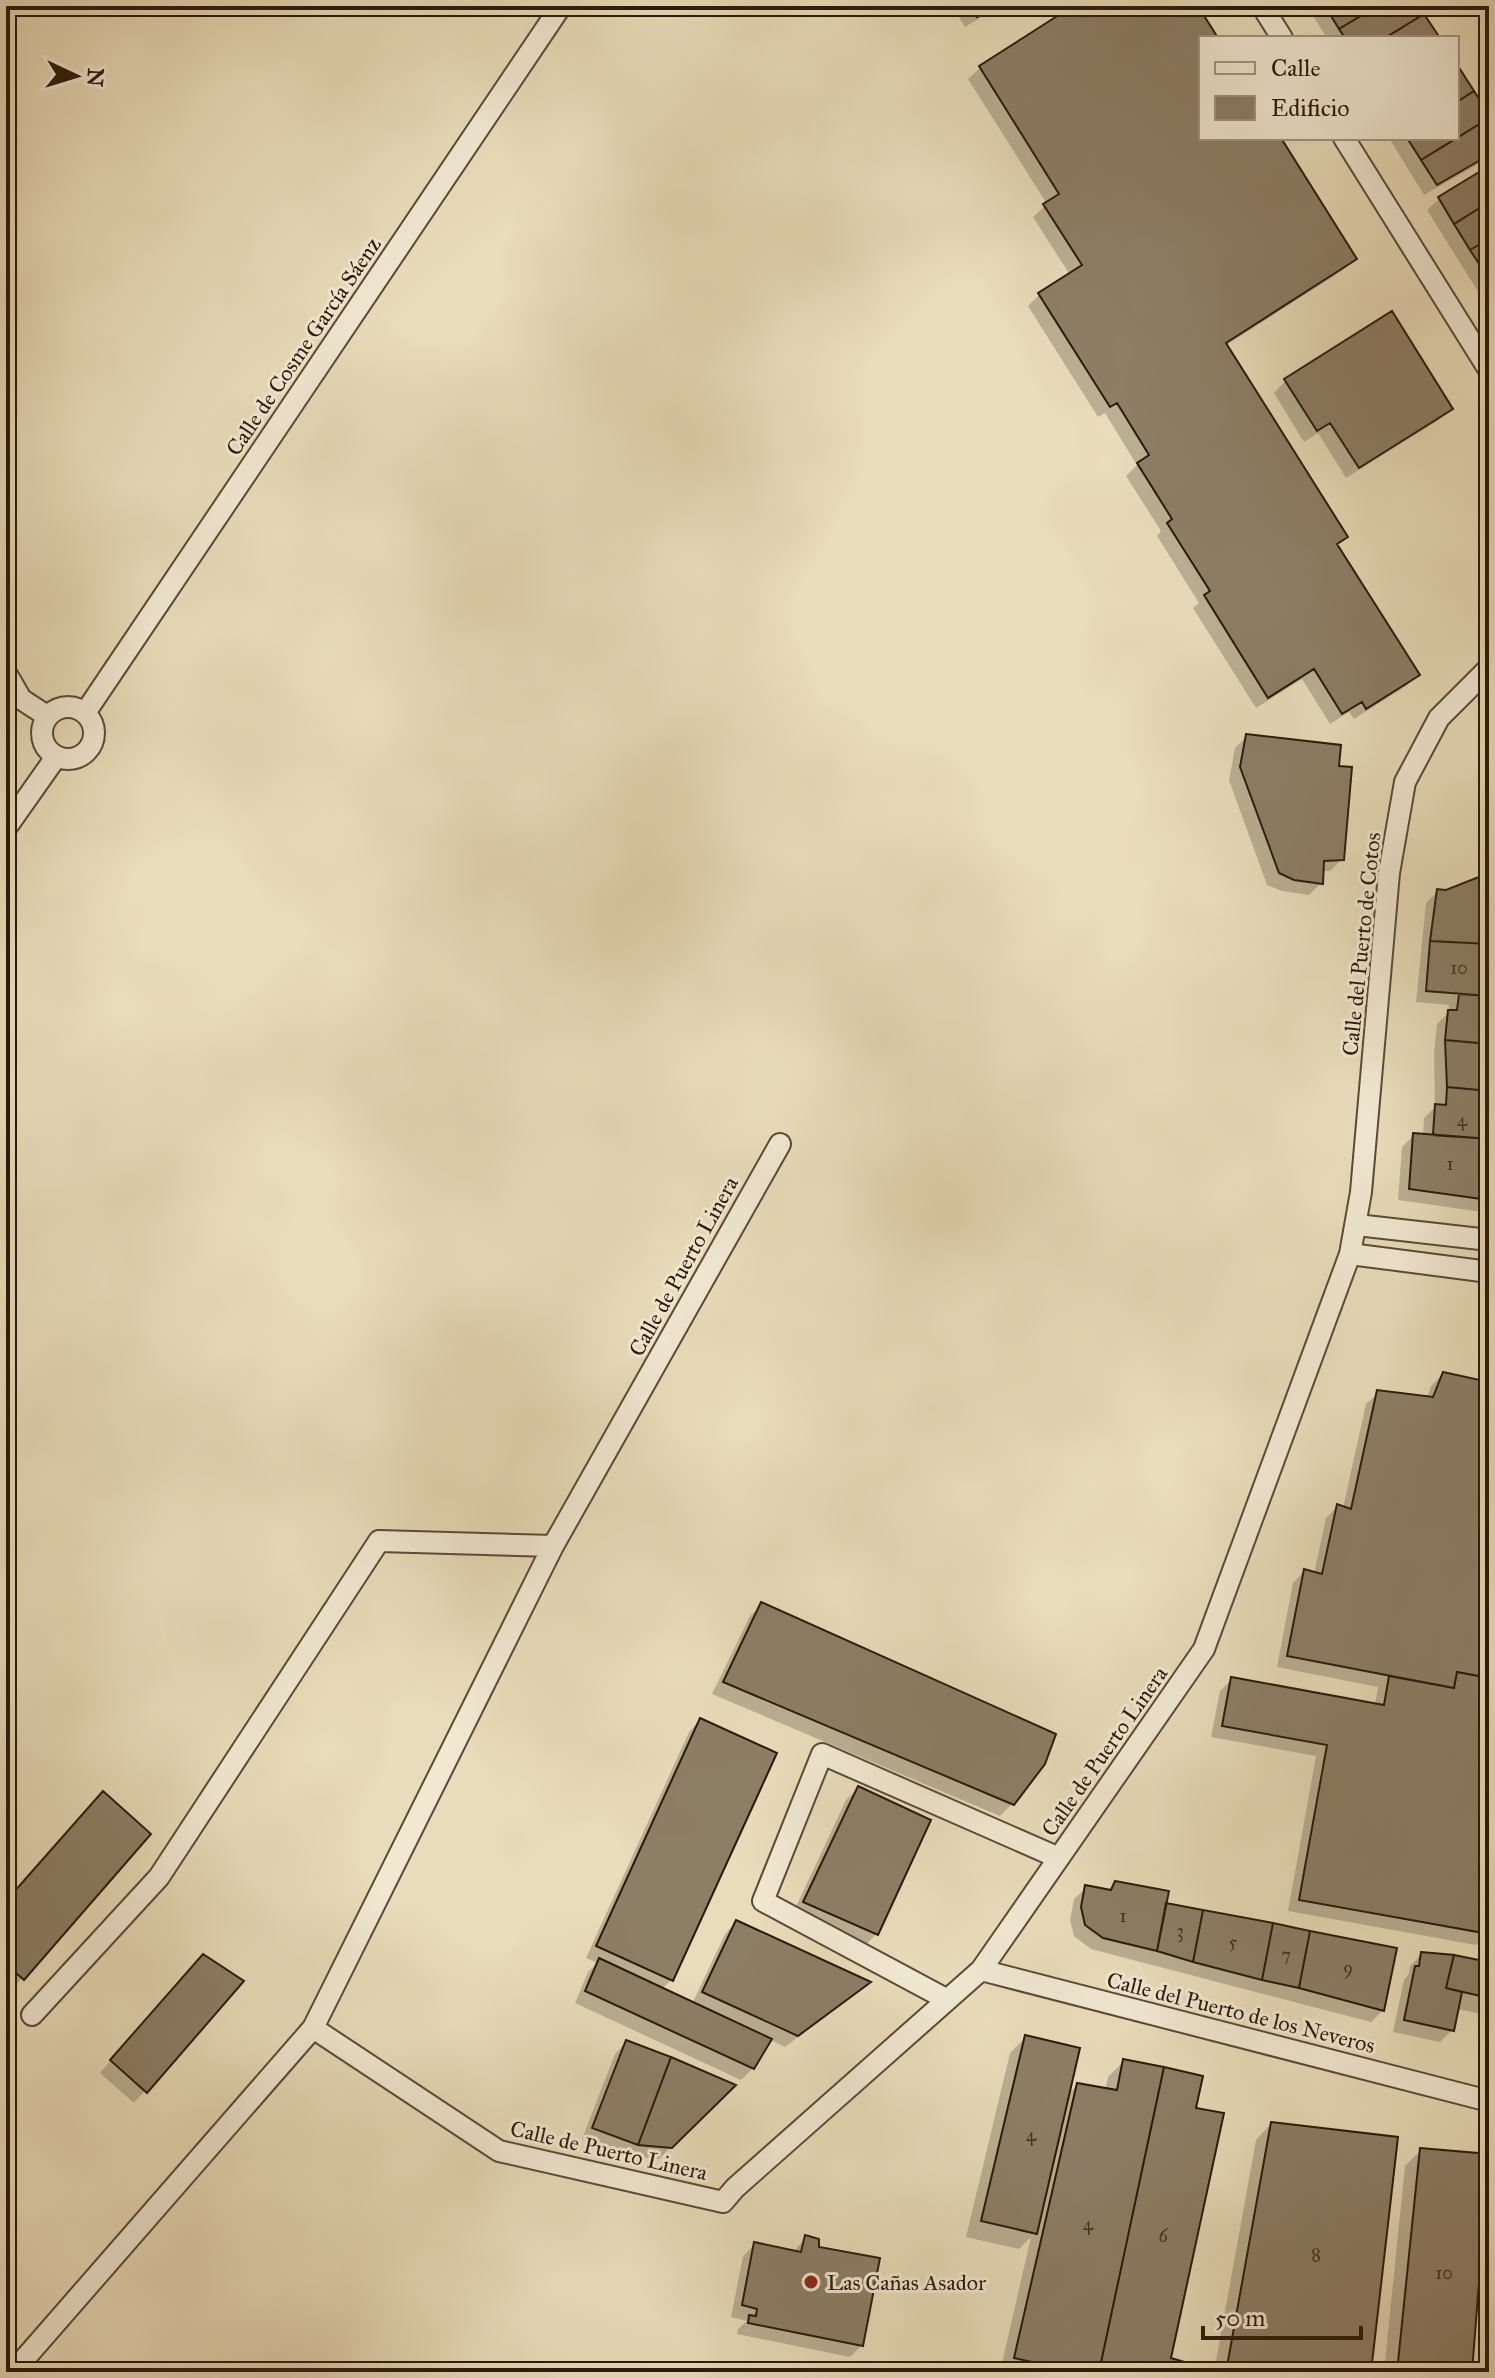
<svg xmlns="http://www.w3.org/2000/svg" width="1495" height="2378" font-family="'IM FELL Great Primer',serif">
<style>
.shadow{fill:#0003}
.building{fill:#8d7e66;stroke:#29190a;stroke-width:2}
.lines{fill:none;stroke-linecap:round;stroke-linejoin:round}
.minor-casing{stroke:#594a36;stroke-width:24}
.minor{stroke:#f1e8d2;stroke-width:20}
.poi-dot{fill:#8f2418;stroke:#f1e8d2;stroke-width:3}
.labels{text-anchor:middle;stroke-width:6;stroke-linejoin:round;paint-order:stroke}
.number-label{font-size:18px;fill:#423221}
.street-label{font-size:22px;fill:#29190a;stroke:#f1e8d2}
.poi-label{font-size:22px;fill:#29190a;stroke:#f1e8d2;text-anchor:start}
</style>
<rect width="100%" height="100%" fill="#e9dcba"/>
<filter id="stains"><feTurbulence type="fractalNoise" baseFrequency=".0025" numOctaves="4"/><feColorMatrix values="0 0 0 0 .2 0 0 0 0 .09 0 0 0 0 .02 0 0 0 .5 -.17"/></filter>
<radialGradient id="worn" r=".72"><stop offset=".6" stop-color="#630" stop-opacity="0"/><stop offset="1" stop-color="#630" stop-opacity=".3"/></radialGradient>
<path class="shadow" d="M 952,6 L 999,6 L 965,27 Z
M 1077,6 L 1196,6 L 1216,38 L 1201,38 L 1201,138 L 1279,138 L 1355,259 L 1343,270 L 1225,346 L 1345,537 L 1336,546 L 1417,675 L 1406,686 L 1354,719 L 1349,712 L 1330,724 L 1302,679 L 1256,708 L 1193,608 L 1199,603 L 1157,536 L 1161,531 L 1126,476 L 1137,465 L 1105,413 L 1098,417 L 1028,306 L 1039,295 L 1070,275 L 1033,217 L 1047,204 L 968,79 L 980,68 Z
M 1323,6 L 1418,6 L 1438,38 L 1327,38 L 1313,16 Z
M 1457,67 L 1489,117 L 1489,158 L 1424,195 L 1389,138 L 1457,138 Z
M 1489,168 L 1489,309 L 1427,210 L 1439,199 Z
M 1391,314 L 1450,408 L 1439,420 L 1346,478 L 1318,433 L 1304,442 L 1274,393 L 1285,381 Z
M 1247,736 L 1337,768 L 1342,859 L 1330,871 L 1322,871 L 1321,883 L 1309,895 L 1282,891 L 1267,885 L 1229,780 L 1235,748 Z
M 1489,749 L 1489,774 L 1480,759 Z
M 1489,875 L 1489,1213 L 1398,1200 L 1402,1147 L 1414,1135 L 1423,1136 L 1424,1118 L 1435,1107 L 1434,1053 L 1437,1024 L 1448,1013 L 1449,1005 L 1416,1002 L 1426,903 L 1438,891 L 1446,892 Z
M 1443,1374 L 1489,1385 L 1489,1929 L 1488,1934 L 1476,1945 L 1288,1911 L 1316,1756 L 1211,1737 L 1220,1691 L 1232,1679 L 1375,1705 L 1378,1687 L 1277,1667 L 1293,1583 L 1304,1571 L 1314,1574 L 1326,1518 L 1338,1506 L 1343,1508 L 1366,1404 L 1378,1393 L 1427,1398 L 1431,1386 Z
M 761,1605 L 1012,1804 L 1000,1816 L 712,1694 L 750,1616 Z
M 700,1720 L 671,1980 L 662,1989 L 692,2004 L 725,1934 L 736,1922 L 868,1983 L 785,2047 L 771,2040 L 753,2068 L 741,2080 L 575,2003 L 588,1972 L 597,1963 L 586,1958 L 689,1732 Z
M 858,1788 L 876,1934 L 865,1946 L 793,1913 L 846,1800 Z
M 1115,1883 L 1164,1905 L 1383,2010 L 1371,2022 L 1091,1949 L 1074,1936 L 1070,1920 L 1074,1899 L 1086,1888 L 1107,1891 Z
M 6,1902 L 22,1978 L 11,1990 L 6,1985 Z
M 1422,1954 L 1489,1964 L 1489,2015 L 1456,2009 L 1452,2030 L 1440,2042 L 1393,2032 L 1404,1980 L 1409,1974 L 1410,1966 Z
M 192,1968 L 241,1982 L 134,2103 L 100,2073 Z
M 1026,2037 L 1067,2095 L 1077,2085 L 1105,2090 L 1108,2077 L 1124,2061 L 1194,2109 L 1168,2360 L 1187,2372 L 1000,2372 L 1031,2237 L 1019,2249 L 966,2237 L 1010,2053 Z
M 626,2042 L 732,2086 L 659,2159 L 625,2156 L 582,2139 L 615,2054 Z
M 1271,2124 L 1369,2372 L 1214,2372 L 1256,2140 Z
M 1421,2150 L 1470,2372 L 1384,2372 L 1405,2166 Z
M 806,2238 L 817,2248 L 862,2345 L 850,2357 L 737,2334 L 738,2329 L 747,2321 L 731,2317 L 743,2256 L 755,2244 L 793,2252 Z
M 1489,2296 L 1489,2316 L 1481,2315 L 1483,2302 Z"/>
<path class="building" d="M 971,6 L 995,6 L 977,17 Z
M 1073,6 L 1198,6 L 1218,38 L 1201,38 L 1201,138 L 1281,138 L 1357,259 L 1226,343 L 1348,537 L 1337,544 L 1420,675 L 1366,709 L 1362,702 L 1342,714 L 1314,669 L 1268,698 L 1204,595 L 1210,591 L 1167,523 L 1172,519 L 1137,463 L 1149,455 L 1117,403 L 1110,407 L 1038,293 L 1082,265 L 1043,204 L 1059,194 L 979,66 Z
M 1325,6 L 1377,6 L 1339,29 Z
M 1377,6 L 1419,6 L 1424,14 L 1385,38 L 1345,38 L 1339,29 Z
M 1424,14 L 1440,38 L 1385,38 Z
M 1458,66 L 1474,91 L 1457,102 L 1457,67 Z
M 1474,91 L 1489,114 L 1489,118 L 1457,138 L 1457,102 Z
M 1489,118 L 1489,155 L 1437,185 L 1421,160 Z
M 1407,138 L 1457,138 L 1421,160 Z
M 1489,166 L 1489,202 L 1454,224 L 1438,197 Z
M 1489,202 L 1489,239 L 1470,250 L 1454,224 Z
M 1489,239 L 1489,275 L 1487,276 L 1470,250 Z
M 1392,311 L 1453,409 L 1359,468 L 1330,423 L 1317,431 L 1284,379 Z
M 6,733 L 16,750 L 6,759 Z
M 1246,734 L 1341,745 L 1339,766 L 1352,767 L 1344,860 L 1324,861 L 1323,884 L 1294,880 L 1279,873 L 1240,767 Z
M 1489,873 L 1489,944 L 1430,941 L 1437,889 L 1446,890 Z
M 1430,941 L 1489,944 L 1489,996 L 1426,991 Z
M 1459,994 L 1489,996 L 1489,1044 L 1445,1040 L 1448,1010 L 1457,1010 Z
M 1445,1040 L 1489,1044 L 1489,1091 L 1447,1087 Z
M 1447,1087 L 1489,1091 L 1489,1139 L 1433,1135 L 1435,1104 L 1446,1105 Z
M 1413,1133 L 1489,1139 L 1489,1200 L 1409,1189 Z
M 1443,1372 L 1489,1382 L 1489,1678 L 1457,1672 L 1454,1688 L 1287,1656 L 1304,1569 L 1322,1574 L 1337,1504 L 1351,1509 L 1377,1390 L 1433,1397 Z
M 761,1602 L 1056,1734 L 1045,1764 L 1014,1805 L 723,1682 Z
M 1457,1672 L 1489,1678 L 1489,1934 L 1299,1900 L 1327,1745 L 1222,1726 L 1231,1677 L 1384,1705 L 1389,1676 L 1454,1688 Z
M 700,1718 L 777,1753 L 673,1981 L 596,1946 Z
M 858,1786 L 931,1820 L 878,1935 L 803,1902 Z
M 103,1791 L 151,1834 L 24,1980 L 6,1964 L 6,1901 Z
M 1115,1881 L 1169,1891 L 1157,1951 L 1103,1938 L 1085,1925 L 1081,1907 L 1085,1885 L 1111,1890 Z
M 1166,1903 L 1203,1910 L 1193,1962 L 1157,1951 Z
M 1203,1910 L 1273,1923 L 1262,1980 L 1193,1962 Z
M 736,1920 L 871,1982 L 798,2036 L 702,1992 Z
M 1273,1923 L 1310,1931 L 1299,1988 L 1262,1980 Z
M 1310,1931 L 1397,1948 L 1384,2011 L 1299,1988 Z
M 1421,1952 L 1454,1955 L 1446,1988 L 1462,1992 L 1454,2031 L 1404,2020 L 1415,1966 L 1419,1966 Z
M 203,1954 L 244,1981 L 147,2093 L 110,2060 Z
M 1454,1955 L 1489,1962 L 1489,1998 L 1446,1988 Z
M 599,1958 L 772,2039 L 754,2069 L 585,1991 Z
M 1025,2035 L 1080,2048 L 1037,2234 L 981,2221 Z
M 626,2040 L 671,2057 L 638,2145 L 592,2128 Z
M 671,2057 L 736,2085 L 672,2148 L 638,2145 Z
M 1123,2059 L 1164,2067 L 1099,2372 L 1079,2372 L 1014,2358 L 1077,2083 L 1117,2090 Z
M 1164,2067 L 1203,2076 L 1196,2108 L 1224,2113 L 1171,2358 L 1191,2364 L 1189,2372 L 1099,2372 Z
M 1271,2122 L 1398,2137 L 1371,2372 L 1226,2372 Z
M 1420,2148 L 1489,2154 L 1472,2372 L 1397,2372 Z
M 805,2235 L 819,2239 L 819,2247 L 880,2258 L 863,2346 L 748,2323 L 749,2315 L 756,2316 L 757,2309 L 742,2305 L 754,2242 L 801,2252 Z"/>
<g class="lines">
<defs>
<path id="minor" d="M 1262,6 L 1282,38
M 1344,138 L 1489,370
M 6,673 L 21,699 L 47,716
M42 733a26 26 0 1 1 52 0a26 26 0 1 1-52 0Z
M 85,713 L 561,6
M 6,828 L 56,757
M 780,1144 L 553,1546 L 313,2028 L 499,2151 L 723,2202 L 735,2188 L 981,1970 L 1204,1649 L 1350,1254 L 1361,1192 L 1389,873 L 1405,782 L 1439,718 L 1489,668
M 1357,1225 L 1489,1240
M 1350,1254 L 1489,1272
M 981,1970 L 1489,2101
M 946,1999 L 763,1901 L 822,1754 L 1059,1858
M 32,2015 L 159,1877 L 379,1541 L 553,1546
M 13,2372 L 313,2028"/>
</defs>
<use href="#minor" class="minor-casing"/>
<use href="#minor" class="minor"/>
</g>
<circle class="poi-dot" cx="811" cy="2282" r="8"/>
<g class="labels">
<g class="number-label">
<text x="1459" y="974">10</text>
<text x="1462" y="1126">4</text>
<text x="1450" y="1170">1</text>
<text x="1123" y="1922">1</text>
<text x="1180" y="1937">3</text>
<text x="1233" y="1948">5</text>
<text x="1286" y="1961">7</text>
<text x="1348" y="1974">9</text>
<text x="1031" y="2141">4</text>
<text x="1088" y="2230">4</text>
<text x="1163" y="2242">6</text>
<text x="1316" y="2261">8</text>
<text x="1444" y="2279">10</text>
</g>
<g class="street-label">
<text transform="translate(303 346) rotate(-56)" y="8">Calle de Cosme García Sáenz</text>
<text transform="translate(1361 944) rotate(-84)" y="8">Calle del Puerto de Cotos</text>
<text transform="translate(683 1266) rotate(-61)" y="8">Calle de Puerto Linera</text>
<text transform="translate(1104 1751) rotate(-55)" y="8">Calle de Puerto Linera</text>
<text transform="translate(1241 2012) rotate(14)" y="8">Calle del Puerto de los Neveros</text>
<text transform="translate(609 2150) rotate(13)" y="8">Calle de Puerto Linera</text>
</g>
<g class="poi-label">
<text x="827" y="2290">Las Cañas Asador</text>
</g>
</g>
<rect width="1495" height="2378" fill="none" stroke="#e9dcba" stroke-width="32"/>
<rect x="8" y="8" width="1479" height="2362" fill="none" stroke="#29190a" stroke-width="4"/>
<rect x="16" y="16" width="1463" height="2346" fill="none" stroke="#29190a" stroke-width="2"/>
<rect x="1199" y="36" width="260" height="104" fill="#f1e8d2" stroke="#a19582" stroke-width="2"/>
<rect x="1215" y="62" width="40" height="12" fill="#f1e8d2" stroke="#a19582" stroke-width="2"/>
<text x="1271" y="76" font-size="24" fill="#29190a">Calle</text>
<rect x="1215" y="96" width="40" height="24" fill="#8d7e66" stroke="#a19582" stroke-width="2"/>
<text x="1271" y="116" font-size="24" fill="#29190a">Edificio</text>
<g transform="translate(76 76) rotate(94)" stroke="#f1e8d2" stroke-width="6" paint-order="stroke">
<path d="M0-6L14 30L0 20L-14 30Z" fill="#29190a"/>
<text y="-12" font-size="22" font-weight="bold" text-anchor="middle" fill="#29190a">N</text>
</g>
<path d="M1203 2326v12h158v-12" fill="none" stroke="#29190a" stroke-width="4"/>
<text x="1215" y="2326" font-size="24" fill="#29190a" stroke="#f1e8d2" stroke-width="6" paint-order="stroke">50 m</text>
<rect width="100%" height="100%" filter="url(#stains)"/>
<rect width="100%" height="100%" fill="url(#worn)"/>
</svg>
